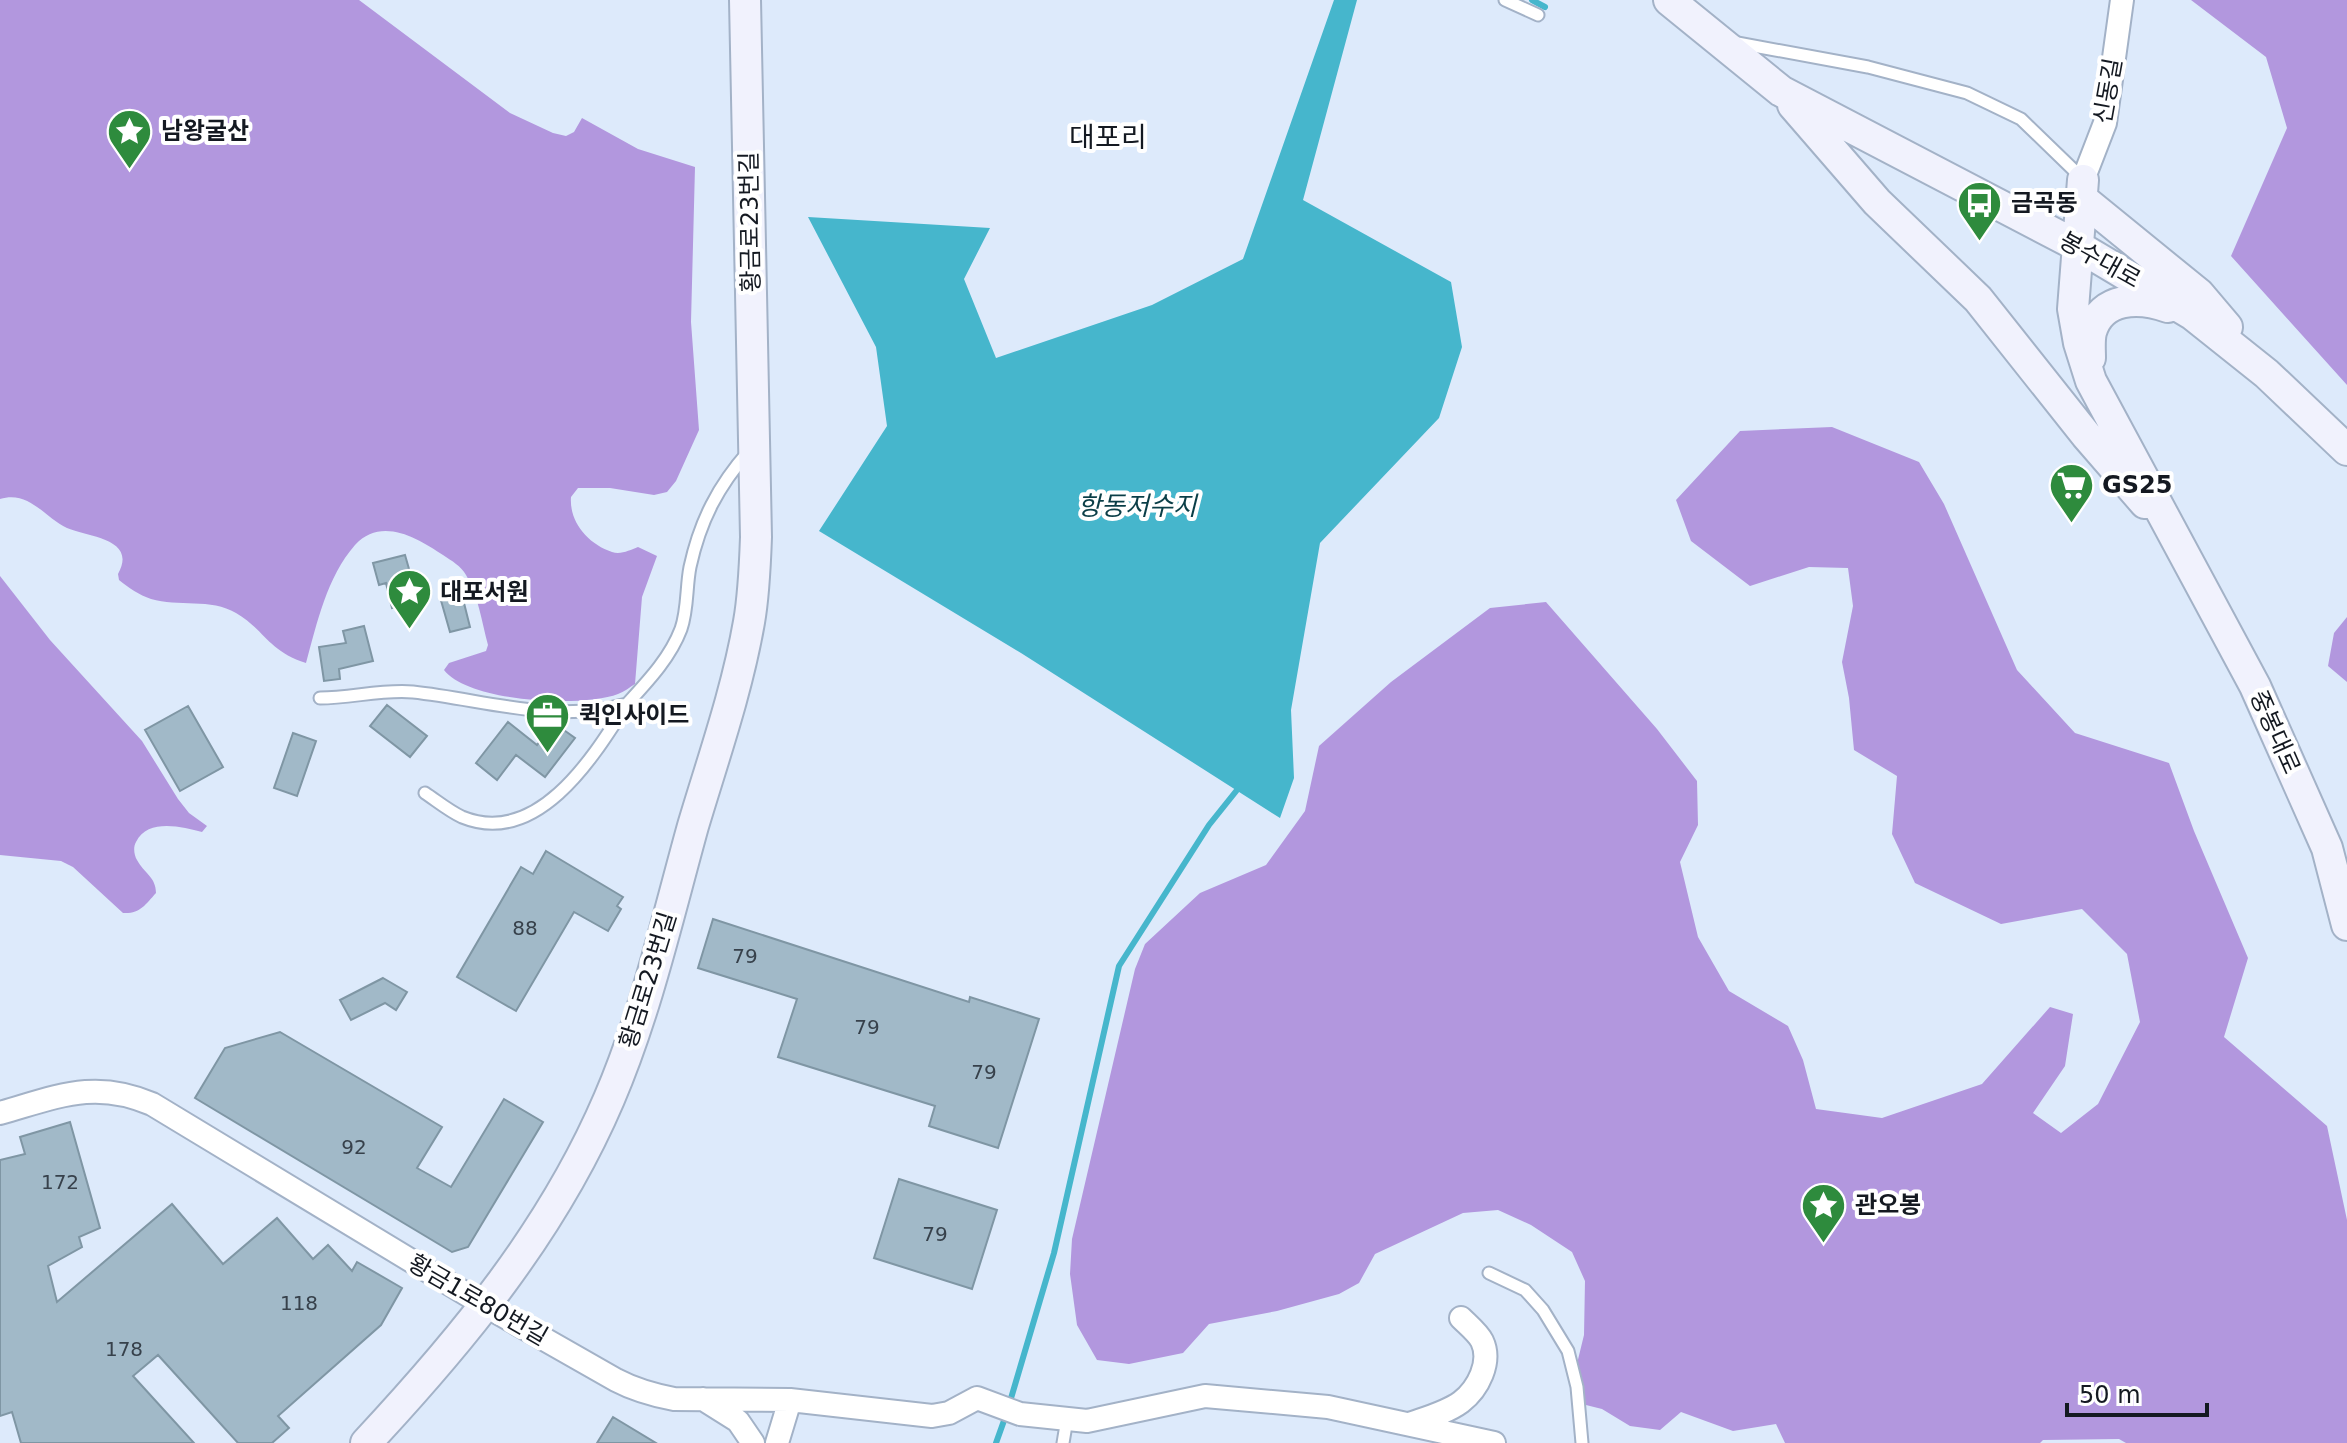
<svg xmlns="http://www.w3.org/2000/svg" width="2347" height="1443" font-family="'DejaVu Sans','Noto Sans KR',sans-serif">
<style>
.forest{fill:#b297de}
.water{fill:#46b6cc}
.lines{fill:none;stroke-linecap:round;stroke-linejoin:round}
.stream{stroke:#46b6cc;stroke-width:6}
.building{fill:#a1b9c8;stroke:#7f96a4;stroke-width:2}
.lane-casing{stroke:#a3b2c7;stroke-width:15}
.street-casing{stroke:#a3b2c7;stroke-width:26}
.secondary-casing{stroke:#a3b2c7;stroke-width:34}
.lane{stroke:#fff;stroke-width:11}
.street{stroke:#fff;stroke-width:22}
.secondary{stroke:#f1f2fd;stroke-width:30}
.labels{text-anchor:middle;stroke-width:8;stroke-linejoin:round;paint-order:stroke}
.number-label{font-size:20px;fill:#37414b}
.street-label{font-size:24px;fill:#141921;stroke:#fff}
.poi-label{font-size:24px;font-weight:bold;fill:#141921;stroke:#fff;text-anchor:start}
.water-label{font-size:26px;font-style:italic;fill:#0a3e47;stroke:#fff}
.quarter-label{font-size:28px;fill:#141921;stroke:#fff}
</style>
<rect width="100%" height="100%" fill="#ddeafb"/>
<path class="forest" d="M 0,0 L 359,0 L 510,113 L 553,133 L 566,136 L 574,132 L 582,118 L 638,149 L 695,167 L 691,322 L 699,430 L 676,481 L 667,492 L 654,495 L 610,488 L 578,488 L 571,497 C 569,522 588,544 612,552 C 621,555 630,550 638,547 L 657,556 L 642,597 L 635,684 C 630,687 624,692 618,694 C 582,708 468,702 444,670 L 449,663 L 486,651 L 488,645 C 482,623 478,594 466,575 C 461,566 452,561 443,555 C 418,538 381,516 355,545 C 327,577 317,623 306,663 C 268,651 265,630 236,613 C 211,598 178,607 151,599 C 139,595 129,588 119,580 L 118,574 C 138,538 87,537 67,528 C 44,517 29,490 0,499 Z
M 2191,0 L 2347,0 L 2347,385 L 2231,256 L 2287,128 L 2266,57 Z
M 1832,427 L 1919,462 L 1944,504 L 2017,670 L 2075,733 L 2169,763 L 2194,831 L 2248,958 L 2224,1037 L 2327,1126 L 2347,1220 L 2347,1443 L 2126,1443 L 2119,1439 L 2043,1440 L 2040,1443 L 1785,1443 L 1776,1424 L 1733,1431 L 1681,1412 L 1660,1430 L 1630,1426 L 1602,1409 L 1574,1402 L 1573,1380 L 1584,1335 L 1585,1281 L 1572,1252 L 1531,1225 L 1498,1210 L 1463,1213 L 1375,1254 L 1359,1283 L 1339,1294 L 1277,1311 L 1209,1324 L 1183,1353 L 1129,1364 L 1097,1360 L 1077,1325 L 1070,1274 L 1072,1239 L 1135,969 L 1145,944 L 1200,893 L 1266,865 L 1305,811 L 1319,746 L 1391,682 L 1490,608 L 1546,602 L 1657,729 L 1697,781 L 1698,825 L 1680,862 L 1698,937 L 1729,991 L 1788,1026 L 1803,1060 L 1816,1109 L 1882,1118 L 1982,1084 L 2050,1007 L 2073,1014 L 2065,1066 L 2033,1113 L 2061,1133 L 2098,1104 L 2140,1022 L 2127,954 L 2082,909 L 2001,924 L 1915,883 L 1892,834 L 1897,776 L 1854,750 L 1849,698 L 1842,662 L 1853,606 L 1848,568 L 1809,567 L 1750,586 L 1691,541 L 1676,500 L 1740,431 Z
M 0,576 L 50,640 L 142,741 L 178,799 L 189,813 L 207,826 L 202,832 C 182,827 148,818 136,842 C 133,847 134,855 137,860 C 144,873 156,877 156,893 C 145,905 140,914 123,913 L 73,867 L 61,861 L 0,855 Z
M 2347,617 L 2347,682 L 2328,666 L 2334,633 Z"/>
<path class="water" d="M 1334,0 L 1357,0 L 1303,200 L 1451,282 L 1462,347 L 1439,418 L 1320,543 L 1291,710 L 1294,778 L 1280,818 L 1021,653 L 819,531 L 887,426 L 876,347 L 808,217 L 990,228 L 964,279 L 996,358 L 1152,305 L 1243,259 Z"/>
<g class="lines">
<path class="stream" d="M 1532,0 L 1545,7
M 1009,1405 L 1054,1253 L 1119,966 L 1209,825 L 1237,790
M 996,1443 L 1006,1415"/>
</g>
<path class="building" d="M 405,555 L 411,576 L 406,578 L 413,603 L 392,608 L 386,583 L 379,585 L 373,563 Z
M 461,591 L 470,627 L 450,632 L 440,597 Z
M 364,626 L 373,661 L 339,669 L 340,679 L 324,681 L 319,647 L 346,643 L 343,631 Z
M 387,705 L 427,736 L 410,757 L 370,726 Z
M 188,706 L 223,767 L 180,791 L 145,730 Z
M 508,722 L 537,745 L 554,723 L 575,738 L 545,777 L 516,755 L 497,780 L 476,763 Z
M 293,733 L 316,741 L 297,796 L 274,788 Z
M 546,851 L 623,897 L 617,906 L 621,909 L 608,931 L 574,912 L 516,1011 L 457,977 L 521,867 L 533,874 Z
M 713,919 L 969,1002 L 970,997 L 1039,1019 L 998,1148 L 929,1126 L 935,1106 L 778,1057 L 797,999 L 698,968 Z
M 383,978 L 407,992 L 396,1010 L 385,1003 L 351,1020 L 340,1000 Z
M 280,1032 L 442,1127 L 417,1168 L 451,1187 L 504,1099 L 543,1122 L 468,1247 L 452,1252 L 195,1098 L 225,1048 Z
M 70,1122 L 100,1228 L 79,1237 L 82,1247 L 48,1266 L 57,1302 L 172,1204 L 223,1264 L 277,1218 L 313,1259 L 328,1245 L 352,1271 L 357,1262 L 402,1288 L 381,1325 L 278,1416 L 289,1428 L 272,1443 L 238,1443 L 158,1355 L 133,1376 L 194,1443 L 21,1443 L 12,1412 L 0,1416 L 0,1160 L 25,1154 L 20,1137 Z
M 899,1179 L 997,1210 L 972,1289 L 874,1258 Z
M 613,1417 L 656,1443 L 597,1443 Z"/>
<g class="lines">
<defs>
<path id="lane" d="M 1505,0 L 1538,15
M 1732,42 L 1868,67 L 1967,93 L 2021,119 L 2083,179
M 320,698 C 351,698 383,689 413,692 C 487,700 552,724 627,704 C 594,756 538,848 462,817 C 449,811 437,801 425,793
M 627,704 C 648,681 670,658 681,629 C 688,609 686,587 690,567 C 700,521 718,486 749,451
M 1489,1273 L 1525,1290 L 1543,1310 L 1568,1351 L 1577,1387 L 1582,1443
M 1063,1443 L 1067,1419"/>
<path id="street" d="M 2083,180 L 2105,123 L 2122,0
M 0,1113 C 57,1097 94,1079 152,1104 L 486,1306 L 616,1380 C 635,1390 653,1395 674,1399 L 790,1400 L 932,1416 L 949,1413 L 977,1398 L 1020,1414 L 1087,1421 L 1205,1396 L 1328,1407 L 1494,1443
M 703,1399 L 738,1421 L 753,1443
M 1409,1424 C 1426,1418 1446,1413 1461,1402 C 1478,1389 1492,1362 1482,1341 C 1478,1333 1468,1325 1461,1318
M 777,1443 L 790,1400"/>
<path id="secondary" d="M 1669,0 L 1781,91 L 2076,245 L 2193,315 L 2267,374 L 2347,450
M 1793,105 L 1877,202 L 1978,299 L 2086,435 L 2145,503
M 2083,180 L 2073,309 L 2079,343 L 2091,381 L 2255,686 L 2327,848 L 2347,925
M 2081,198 L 2199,294 L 2227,327
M 2090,358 C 2090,350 2089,340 2091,332 C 2101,296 2140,297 2168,307
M 366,1443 C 463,1339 553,1230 609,1099 C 646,1013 668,916 693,826 C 713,759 737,691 749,622 C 754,594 755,565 756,537 L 745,0"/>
</defs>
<use href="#lane" class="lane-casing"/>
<use href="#street" class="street-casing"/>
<use href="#secondary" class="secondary-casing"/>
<use href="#lane" class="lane"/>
<use href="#street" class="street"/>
<use href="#secondary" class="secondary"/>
</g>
<defs>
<symbol id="sight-pin" viewBox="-11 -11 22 30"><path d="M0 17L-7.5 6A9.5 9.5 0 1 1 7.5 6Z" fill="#2e8b3d" stroke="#fff"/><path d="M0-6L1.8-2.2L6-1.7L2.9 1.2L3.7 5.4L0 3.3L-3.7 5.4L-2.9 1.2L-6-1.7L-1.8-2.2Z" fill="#fff"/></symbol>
<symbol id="bus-pin" viewBox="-11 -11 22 30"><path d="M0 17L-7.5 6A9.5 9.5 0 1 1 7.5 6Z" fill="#2e8b3d" stroke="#fff"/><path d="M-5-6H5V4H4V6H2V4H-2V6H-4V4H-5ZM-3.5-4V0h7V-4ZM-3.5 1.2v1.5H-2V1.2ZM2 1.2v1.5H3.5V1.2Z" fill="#fff"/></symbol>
<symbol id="supermarket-pin" viewBox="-11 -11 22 30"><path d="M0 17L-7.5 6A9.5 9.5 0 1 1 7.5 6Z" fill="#2e8b3d" stroke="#fff"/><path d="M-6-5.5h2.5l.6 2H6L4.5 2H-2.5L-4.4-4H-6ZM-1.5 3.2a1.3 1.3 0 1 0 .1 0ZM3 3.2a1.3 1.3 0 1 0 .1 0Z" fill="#fff"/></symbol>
<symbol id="office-pin" viewBox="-11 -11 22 30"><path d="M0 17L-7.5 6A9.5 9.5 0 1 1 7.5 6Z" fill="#2e8b3d" stroke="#fff"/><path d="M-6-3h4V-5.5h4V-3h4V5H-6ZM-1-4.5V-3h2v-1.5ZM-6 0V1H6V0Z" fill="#fff"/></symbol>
</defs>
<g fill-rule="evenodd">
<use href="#sight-pin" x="104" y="106" width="51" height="69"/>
<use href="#bus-pin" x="1954" y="178" width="51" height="69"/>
<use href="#supermarket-pin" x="2046" y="460" width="51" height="69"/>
<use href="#sight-pin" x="384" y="566" width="51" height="69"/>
<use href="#office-pin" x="522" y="690" width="51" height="69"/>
<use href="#sight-pin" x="1798" y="1180" width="51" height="69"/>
</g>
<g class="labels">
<g class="number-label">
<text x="525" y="935">88</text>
<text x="745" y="963">79</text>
<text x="867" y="1034">79</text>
<text x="984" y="1079">79</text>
<text x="354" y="1154">92</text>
<text x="60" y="1189">172</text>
<text x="935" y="1241">79</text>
<text x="299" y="1310">118</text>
<text x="124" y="1356">178</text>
</g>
<g class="street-label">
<text transform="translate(2108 91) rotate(-80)" y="8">신동길</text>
<text transform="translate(750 222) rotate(-91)" y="8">황금로23번길</text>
<text transform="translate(2100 260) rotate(29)" y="8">봉수대로</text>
<text transform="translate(2275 732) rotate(66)" y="8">중봉대로</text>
<text transform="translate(648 980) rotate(-73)" y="8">황금로23번길</text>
<text transform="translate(478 1300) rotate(30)" y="8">황금1로80번길</text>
</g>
<g class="poi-label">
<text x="161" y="139">남왕굴산</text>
<text x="2011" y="211">금곡동</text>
<text x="2102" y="493">GS25</text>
<text x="440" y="600">대포서원</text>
<text x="579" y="723">퀵인사이드</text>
<text x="1855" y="1213">관오봉</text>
</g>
<g class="water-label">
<text x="1137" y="515">항동저수지</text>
</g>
<g class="quarter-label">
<text x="1108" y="147">대포리</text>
</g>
</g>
<path d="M2067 1403v12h140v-12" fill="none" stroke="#141921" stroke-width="4"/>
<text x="2079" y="1403" font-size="24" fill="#141921" stroke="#ffffff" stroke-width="6" paint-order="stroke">50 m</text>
</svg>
